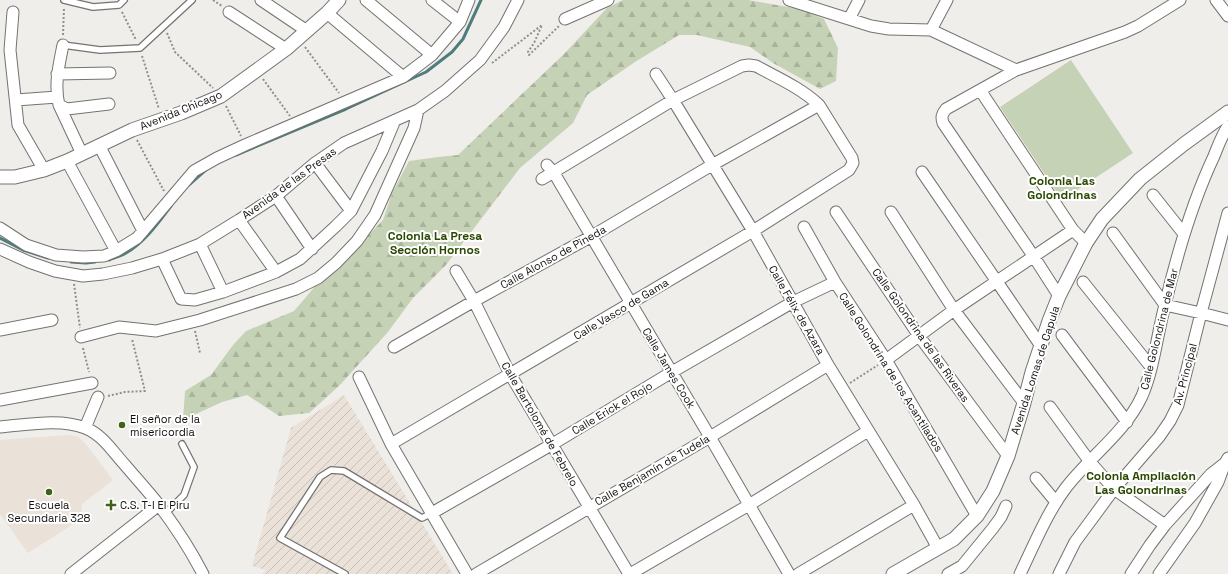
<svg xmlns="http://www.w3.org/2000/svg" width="1228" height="574" font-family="'Space Grotesk',sans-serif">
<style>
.built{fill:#eae1d9}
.industrial{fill:url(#industrial-furrows)}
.forest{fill:url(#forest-firs)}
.garden{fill:#c6d2b5}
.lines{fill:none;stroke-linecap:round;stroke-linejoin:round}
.stream{stroke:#4f7c7c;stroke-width:3}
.service-casing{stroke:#757270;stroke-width:8}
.minor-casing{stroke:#757270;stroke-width:13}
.tertiary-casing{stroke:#757270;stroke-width:15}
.path{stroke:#918f8d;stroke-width:2;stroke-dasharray:2 2;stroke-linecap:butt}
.service{stroke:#fff;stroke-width:5.5}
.minor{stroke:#fff;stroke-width:11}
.tertiary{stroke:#fff;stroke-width:13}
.poi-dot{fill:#406219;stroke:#fff;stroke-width:1.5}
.labels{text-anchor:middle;stroke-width:4;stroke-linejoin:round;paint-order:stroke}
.street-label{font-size:11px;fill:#11100f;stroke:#fff}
.poi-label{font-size:11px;fill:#11100f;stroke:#fff;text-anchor:start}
.neighbourhood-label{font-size:12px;font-weight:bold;fill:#2a4800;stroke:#fff}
</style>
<defs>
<pattern id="industrial-furrows" width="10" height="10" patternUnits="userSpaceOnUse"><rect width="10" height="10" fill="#eae1d9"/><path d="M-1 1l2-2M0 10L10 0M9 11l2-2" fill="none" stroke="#c8c0b9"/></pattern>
<pattern id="forest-firs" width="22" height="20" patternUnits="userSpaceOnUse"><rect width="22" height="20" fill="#c6d2b5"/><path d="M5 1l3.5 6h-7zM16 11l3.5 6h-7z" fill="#a9b39a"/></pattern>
</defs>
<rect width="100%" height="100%" fill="#f0eeeb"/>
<path class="built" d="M 68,435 L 77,436 L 85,443 L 113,480 L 82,504 L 81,519 L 28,553 L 0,514 L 0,440 Z"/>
<path class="industrial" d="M 344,395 L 453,574 L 262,574 L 266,570 L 252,566 L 291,428 Z"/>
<path class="forest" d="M 623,0 L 748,0 L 800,9 L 824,19 L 838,48 L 836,81 L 820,89 L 773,63 L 750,47 L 697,35 L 679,35 L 635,62 L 587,95 L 573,123 L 520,168 L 446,265 L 413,298 L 388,332 L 339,386 L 309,413 L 279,416 L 247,395 L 222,402 L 183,420 L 185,391 L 211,375 L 233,345 L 246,331 L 294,311 L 317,284 L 349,255 L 383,220 L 392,193 L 409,161 L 438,157 L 458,155 L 564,54 L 607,8 Z"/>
<path class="garden" d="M 1071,60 L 1133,153 L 1062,200 L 1000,107 Z"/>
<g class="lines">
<path class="stream" d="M 236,155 L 346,109 L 426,72 L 452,52 L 463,39 L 481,0
M 189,185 L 206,170
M 0,238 L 23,250 L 48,258
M 109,260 C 114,258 121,256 126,253 C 145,242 158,223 171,206
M 71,262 L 86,263 L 95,262"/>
<defs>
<path id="service" d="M 64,0 L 93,7 L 119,5 L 124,0
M 63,45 L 100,50 L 140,48 L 192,0
M 165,514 L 184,495 L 194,467 L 182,444
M 345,574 L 280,538 L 320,477 L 331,470 L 344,471 L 422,518 L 432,513"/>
<path id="minor" d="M 261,0 L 307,31
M 366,0 L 432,55
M 432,0 L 460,22
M 789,0 L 871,26 L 889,29 L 931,30 L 1016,70
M 1216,0 L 1228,16
M 13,12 L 10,50 L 18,125 L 44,170
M 229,12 L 286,49
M 327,13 L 403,77
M 565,19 L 608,0
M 849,19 L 859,0
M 931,30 L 947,0
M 63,45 C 59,65 54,85 59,105 L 82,154
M 57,74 L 110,73
M 656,74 L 673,100 L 753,231 L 828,365 L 914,505 L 938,548
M 980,90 L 1073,230 L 1086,243
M 16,100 L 57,97
M 59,105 L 67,109 L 109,104
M 99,145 L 143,231
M 67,161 L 116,251
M 315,163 L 351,211
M 547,165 L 554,173 L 710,437 L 789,574
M 922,172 L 1041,346
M 1153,195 L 1184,234
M 276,196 L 312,249
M 836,212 L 919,336 L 1008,456
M 891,212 L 954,310 L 1024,403
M 239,220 L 276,272
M 804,227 L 835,282 L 886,360 L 977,516
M 0,228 L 26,245 L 56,255 L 83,257 L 104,256 L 116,251 L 137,238 L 194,171 L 217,158 L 245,145 L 403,77 L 432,55 L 460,22 L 469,0
M 1113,233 L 1165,305 L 1201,313 L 1228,320
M 200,244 L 223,292
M 0,249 L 29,262 L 55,271 L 83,276 L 103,274 L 132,268 L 162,259 L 200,244 L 239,220 L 276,196 L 315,163 L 344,143 L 418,110 L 445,91 L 480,60 L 504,27 L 518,0
M 162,259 L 181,299 L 195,300 L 223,292 L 276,272 L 300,259 L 336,226 L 351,211 L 382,151 L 395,120
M 456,271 L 474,301 L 510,374 L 629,574
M 1083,282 L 1151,367
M 1059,296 L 1034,257 L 943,123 C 941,117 942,114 946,109 L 1016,70 L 1125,32 L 1138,26 L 1180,0
M 0,330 L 52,320
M 1062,335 L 1127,422
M 81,337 L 119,327 L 156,331 L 200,320 L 296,289 L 318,278 L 336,263 L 357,241 L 375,215 L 414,128 L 418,110
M 394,347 L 474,301 L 592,236 L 712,165 L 819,105
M 886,360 L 954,310 L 1073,230
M 359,377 L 391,444 L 467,574
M 0,400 L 92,383
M 1050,407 L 1090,462 L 1114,489 L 1165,525
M 0,427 C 26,425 60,418 85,428 C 102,434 113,452 125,465 C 136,478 148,491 159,505 C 175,526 191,551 203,574
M 85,428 L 98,397
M 391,444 L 753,231 L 849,170 L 853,163 L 852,158 L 819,105 C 801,88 778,78 756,66 L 749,65 L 742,66 L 673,100 L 542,179
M 1036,478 L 1056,502
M 432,513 L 551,445 L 672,372 L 793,302 L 835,282
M 71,574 L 159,505
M 476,574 L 710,437 L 828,365
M 630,574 L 749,505 L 868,431
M 798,574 L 914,505
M 948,574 L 962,566 L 993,528 L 1001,517 L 1006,506
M 1020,574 C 1033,547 1047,513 1065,489 C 1089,457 1125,433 1142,396 C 1154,368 1157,335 1165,305 C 1177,254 1192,203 1214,156 C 1218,146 1222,135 1228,126
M 1059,574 L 1075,542 L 1092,519 L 1114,489 L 1159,437 L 1170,421 L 1178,405 L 1201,313 L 1228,213
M 1131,574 L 1150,545 L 1165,525 L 1211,474 L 1225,463 L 1228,458
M 1159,574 L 1195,523 L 1218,482 L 1225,463"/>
<path id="tertiary" d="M 0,177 L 15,177 L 44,170 L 67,161 L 132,130 L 181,113 L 221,96 L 286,49 L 327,13 L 339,0
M 893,574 L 954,539 L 977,516 L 993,491 L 1008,456 L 1024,403 L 1032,372 L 1049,321 L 1059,296 L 1086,243 L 1102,219 L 1140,179 L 1184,144 L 1228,112"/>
</defs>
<use href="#service" class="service-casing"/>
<use href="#minor" class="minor-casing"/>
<use href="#tertiary" class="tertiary-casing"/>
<path class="path" d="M 213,0 L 222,6
M 122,12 L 136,40
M 167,33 L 175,52 L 213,88
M 63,35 L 64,7
M 305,47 L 339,93
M 142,56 L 159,109
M 492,63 L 542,25 L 534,43 L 528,52 L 529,55 L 559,26
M 263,79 L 290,116
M 226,106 L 241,136
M 137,140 L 164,191
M 74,284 L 80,328
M 195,331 L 200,353
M 83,348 L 89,372
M 850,383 L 878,365
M 108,396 L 125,392 L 145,391 L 132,339"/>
<use href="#service" class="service"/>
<use href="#minor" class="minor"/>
<use href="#tertiary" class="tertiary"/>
</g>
<g class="poi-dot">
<circle cx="122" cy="425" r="4"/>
<circle cx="49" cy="492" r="4"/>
<path d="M109 499h4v4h4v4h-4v4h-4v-4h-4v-4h4z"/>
</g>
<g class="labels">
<g class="street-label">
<text transform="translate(181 110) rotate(-22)" y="4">Avenida Chicago</text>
<text transform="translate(289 183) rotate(-36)" y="4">Avenida de las Presas</text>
<text transform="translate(553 257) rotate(-29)" y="4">Calle Alonso de Pineda</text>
<text transform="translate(621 309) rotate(-31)" y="4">Calle Vasco de Gama</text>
<text transform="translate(797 310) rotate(60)" y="4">Calle Félix de Azara</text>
<text transform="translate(1159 329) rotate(-76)" y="4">Calle Golondrina de Mar</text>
<text transform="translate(921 335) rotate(55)" y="4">Calle Golondrina de las Riveras</text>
<text transform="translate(669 368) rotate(59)" y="4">Calle James Cook</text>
<text transform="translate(1035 370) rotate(-72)" y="4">Avenida Lomas de Capula</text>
<text transform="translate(891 372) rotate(58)" y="4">Calle Golondrina de los Acantilados</text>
<text transform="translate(1185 374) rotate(-75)" y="4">Av. Principal</text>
<text transform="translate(612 408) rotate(-31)" y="4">Calle Erick el Rojo</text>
<text transform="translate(540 424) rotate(60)" y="4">Calle Bartolomé de Febrelo</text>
<text transform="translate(652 470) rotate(-30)" y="4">Calle Benjamín de Tudela</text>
</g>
<g class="poi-label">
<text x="130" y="423">El señor de la<tspan x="130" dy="13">misericordia</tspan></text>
<text x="49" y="509" text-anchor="middle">Escuela<tspan x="49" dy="13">Secundaria 328</tspan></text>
<text x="120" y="509">C.S. T-I El Piru</text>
</g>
<g class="neighbourhood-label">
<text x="1062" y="185">Colonia Las<tspan x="1062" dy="14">Golondrinas</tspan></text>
<text x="435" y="240">Colonia La Presa<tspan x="435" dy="14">Sección Hornos</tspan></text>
<text x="1141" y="480">Colonia Ampliación<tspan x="1141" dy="14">Las Golondrinas</tspan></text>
</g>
</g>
</svg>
